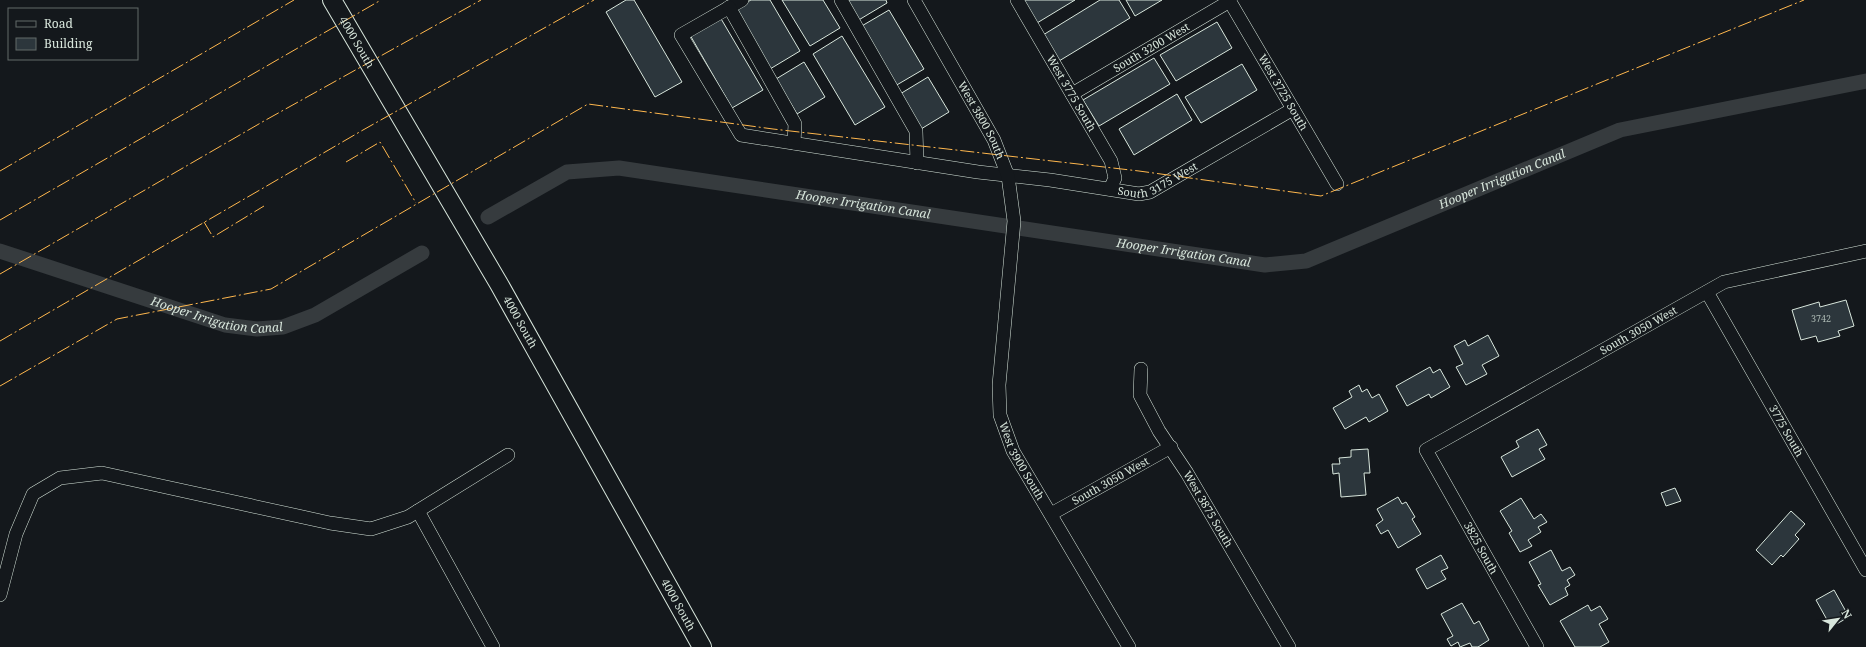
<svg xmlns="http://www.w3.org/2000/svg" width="1866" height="647" font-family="'Noto Serif',serif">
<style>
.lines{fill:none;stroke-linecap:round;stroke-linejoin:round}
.canal{stroke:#363b3e;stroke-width:15}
.building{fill:#2c363c;stroke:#d8e6dc}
.minor-casing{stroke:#d8e6dc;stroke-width:14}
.secondary-casing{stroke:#d8e6dc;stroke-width:20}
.minor{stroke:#14181c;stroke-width:13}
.secondary{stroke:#14181c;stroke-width:18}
.power{stroke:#ffb74d;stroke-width:1;stroke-dasharray:14 3 2 3;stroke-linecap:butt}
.labels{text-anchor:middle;stroke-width:3;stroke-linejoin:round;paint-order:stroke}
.number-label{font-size:9px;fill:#adbab4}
.street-label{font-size:11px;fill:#d8e6dc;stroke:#14181c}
.water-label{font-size:12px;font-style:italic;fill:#d8e6dc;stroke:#14181c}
</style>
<rect width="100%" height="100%" fill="#14181c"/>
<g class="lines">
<g class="canal">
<path id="s1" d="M 488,217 L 567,172 L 619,168 L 1265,265 L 1306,261 L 1620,130 L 1866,81"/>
<path id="s2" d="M 0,251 L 225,325 L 257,329 L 283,327 L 315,315 L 422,253"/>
</g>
</g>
<path class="building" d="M 626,0 L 634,0 L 682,82 L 655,97 L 606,12 Z
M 751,0 L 770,0 L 800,51 L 770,69 L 734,9 Z
M 782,0 L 823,0 L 840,28 L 810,46 Z
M 845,0 L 886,0 L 887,3 L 857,21 Z
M 1023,0 L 1075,0 L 1037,23 Z
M 1100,0 L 1119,0 L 1130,18 L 1059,61 L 1043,35 Z
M 1126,0 L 1162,0 L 1135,16 Z
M 889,10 L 924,69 L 895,86 L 860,27 Z
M 720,17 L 763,90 L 732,108 L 690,35 Z
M 1217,22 L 1232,48 L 1176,81 L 1160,55 Z
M 842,36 L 885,107 L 855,125 L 813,54 Z
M 1154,58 L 1170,84 L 1099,126 L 1083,100 Z
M 804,62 L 825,97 L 797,114 L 776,79 Z
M 1242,64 L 1257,90 L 1201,123 L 1185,97 Z
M 928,77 L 949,112 L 921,129 L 900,94 Z
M 1177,94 L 1192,120 L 1134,155 L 1119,129 Z
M 1846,300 L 1854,326 L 1838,331 L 1840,336 L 1818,342 L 1816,336 L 1801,340 L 1792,310 L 1819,302 L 1820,307 Z
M 1488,335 L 1499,356 L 1482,365 L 1487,374 L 1466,385 L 1456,367 L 1463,364 L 1454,346 L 1465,340 L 1468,346 Z
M 1430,367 L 1433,373 L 1440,369 L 1450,387 L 1431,398 L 1429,394 L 1407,406 L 1396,386 Z
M 1359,385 L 1362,392 L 1367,389 L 1372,398 L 1379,394 L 1388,411 L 1369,422 L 1366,417 L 1345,429 L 1333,408 L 1352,397 L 1349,391 Z
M 1538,429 L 1547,445 L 1539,449 L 1545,459 L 1512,477 L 1501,457 L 1519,447 L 1516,441 Z
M 1368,449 L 1370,473 L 1364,473 L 1366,495 L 1341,497 L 1339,473 L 1333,474 L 1332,464 L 1340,464 L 1339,458 L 1351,457 L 1351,450 Z
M 1675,488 L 1681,501 L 1666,506 L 1661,493 Z
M 1398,497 L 1402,504 L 1406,502 L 1415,517 L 1412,519 L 1421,534 L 1398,548 L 1388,530 L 1381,534 L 1376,525 L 1383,520 L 1377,509 Z
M 1521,498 L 1534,519 L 1541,514 L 1547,522 L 1538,527 L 1541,532 L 1528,540 L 1532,546 L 1520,552 L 1509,533 L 1512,531 L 1500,511 Z
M 1791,511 L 1805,524 L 1795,535 L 1799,539 L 1783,557 L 1781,555 L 1772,565 L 1756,550 Z
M 1551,550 L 1562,571 L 1570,567 L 1575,575 L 1567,580 L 1570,585 L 1565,588 L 1568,595 L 1550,605 L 1538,585 L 1541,584 L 1529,562 Z
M 1441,555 L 1448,568 L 1441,571 L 1446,579 L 1427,589 L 1416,569 Z
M 1834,590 L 1849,617 L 1831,627 L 1816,600 Z
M 1462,603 L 1474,624 L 1479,621 L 1489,640 L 1478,647 L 1472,647 L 1470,643 L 1460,647 L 1458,642 L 1451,646 L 1447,639 L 1453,636 L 1441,614 Z
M 1588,605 L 1591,611 L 1600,606 L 1608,619 L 1599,624 L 1609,642 L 1600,647 L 1575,647 L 1560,621 Z"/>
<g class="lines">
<defs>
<g id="minor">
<path id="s3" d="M 742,0 L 681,35 L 741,135 L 978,172 L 1050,180 L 1139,194 L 1150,192 L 1293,109"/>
<path d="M 841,0 L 916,131 L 917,163"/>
<path id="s4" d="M 914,0 L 994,140 L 1008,176 L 1014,221 L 999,385 L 1000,415 L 1013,451 L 1129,647"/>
<path id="s5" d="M 1017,0 L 1111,161 L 1115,178 L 1110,189"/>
<path id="s6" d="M 1229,0 L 1337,184"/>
<path d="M 729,7 L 795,124 L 794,143"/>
<path id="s7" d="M 1072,94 L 1230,1"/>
<path id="s8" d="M 1707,292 L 1866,570"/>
<path id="s9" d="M 1141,369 L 1140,395 L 1159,431 L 1187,473 L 1289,647"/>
<path d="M 418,511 L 493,647"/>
<path id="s10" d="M 1051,514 L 1171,447"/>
<path d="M 0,595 L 16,534 L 33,494 L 60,478 L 102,473 L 330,523 L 371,529 L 408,517 L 508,455"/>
<path id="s11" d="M 1537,647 L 1426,450 L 1724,282 L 1866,251"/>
</g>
<g id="secondary">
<path id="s12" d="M 332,0 L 499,284 L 702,647"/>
</g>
</defs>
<use href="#minor" class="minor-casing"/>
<use href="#secondary" class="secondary-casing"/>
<use href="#minor" class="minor"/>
<use href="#secondary" class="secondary"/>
<path class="power" d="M 346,162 L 380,142 L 416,203
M 0,171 L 294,0
M 0,220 L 381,0
M 204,222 L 213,237 L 264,206
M 0,274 L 264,121 L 481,0
M 0,341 L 363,130 L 594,0
M 0,386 L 117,319 L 271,289 L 588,104 L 773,129 L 1139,171 L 1321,196 L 1804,0"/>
</g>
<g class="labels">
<g class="number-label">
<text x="1821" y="322">3742</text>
</g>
<g class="street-label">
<text dy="4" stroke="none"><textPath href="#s12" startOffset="49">4000 South</textPath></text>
<text dy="4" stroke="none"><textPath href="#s7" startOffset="92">South 3200 West</textPath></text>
<text dy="4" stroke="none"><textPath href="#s6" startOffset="107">West 3725 South</textPath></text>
<text dy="4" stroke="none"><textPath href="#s5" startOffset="108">West 3775 South</textPath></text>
<text dy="4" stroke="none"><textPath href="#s4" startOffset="138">West 3800 South</textPath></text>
<text dy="4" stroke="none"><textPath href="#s3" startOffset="611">South 3175 West</textPath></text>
<text dy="4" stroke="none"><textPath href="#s12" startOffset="373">4000 South</textPath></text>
<text dy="4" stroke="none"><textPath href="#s11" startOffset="470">South 3050 West</textPath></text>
<text dy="4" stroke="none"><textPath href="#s8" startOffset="160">3775 South</textPath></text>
<text dy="4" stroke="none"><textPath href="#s4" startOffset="491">West 3900 South</textPath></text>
<text dy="4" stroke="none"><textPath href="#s10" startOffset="68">South 3050 West</textPath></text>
<text dy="4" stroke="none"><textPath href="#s9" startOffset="159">West 3875 South</textPath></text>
<text transform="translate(1481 548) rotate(61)" y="4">3825 South</text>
<text dy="4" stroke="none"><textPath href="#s12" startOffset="697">4000 South</textPath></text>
</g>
<g class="water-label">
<text dy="4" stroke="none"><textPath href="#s1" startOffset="1050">Hooper Irrigation Canal</textPath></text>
<text dy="4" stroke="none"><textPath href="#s1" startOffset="390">Hooper Irrigation Canal</textPath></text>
<text dy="4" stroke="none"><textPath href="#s1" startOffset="714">Hooper Irrigation Canal</textPath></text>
<text dy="4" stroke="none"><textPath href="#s2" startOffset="227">Hooper Irrigation Canal</textPath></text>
</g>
</g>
<rect x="8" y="8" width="130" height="52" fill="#14181c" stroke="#626a69"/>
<rect x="16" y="21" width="20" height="6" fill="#14181c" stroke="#626a69"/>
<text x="44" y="28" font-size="12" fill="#d8e6dc">Road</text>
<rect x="16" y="38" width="20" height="12" fill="#2c363c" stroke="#626a69"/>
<text x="44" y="48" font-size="12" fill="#d8e6dc">Building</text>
<g transform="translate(1838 619) rotate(60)" stroke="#14181c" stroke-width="3" paint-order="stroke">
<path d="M0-3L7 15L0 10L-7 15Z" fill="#d8e6dc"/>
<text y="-6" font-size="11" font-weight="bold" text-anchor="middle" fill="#d8e6dc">N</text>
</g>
</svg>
